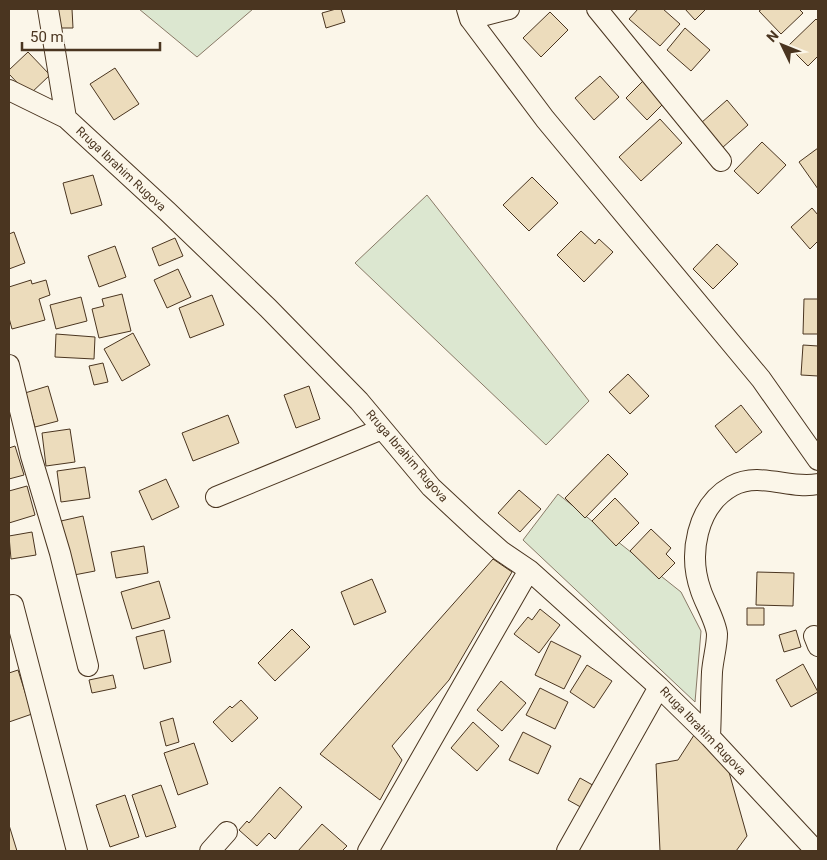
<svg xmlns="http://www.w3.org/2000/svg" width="827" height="860" font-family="Roboto,sans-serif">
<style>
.green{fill:#dce7d0;stroke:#887966}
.building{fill:#ecdcbc;stroke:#4a3520}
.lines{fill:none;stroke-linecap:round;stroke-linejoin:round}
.minor-casing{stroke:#4a3520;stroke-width:22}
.minor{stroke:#fbf6e9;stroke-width:20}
.labels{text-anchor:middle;stroke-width:4;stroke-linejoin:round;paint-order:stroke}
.street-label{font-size:12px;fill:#4a3520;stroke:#fbf6e9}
</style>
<rect width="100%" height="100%" fill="#fbf6e9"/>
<path class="green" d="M 139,9 L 253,9 L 197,57 Z
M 427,195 L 589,401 L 546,445 L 355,263 Z
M 558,494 L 681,592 L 701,631 L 695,702 L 523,540 Z"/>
<path class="building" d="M 58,9 L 72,9 L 73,28 L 58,28 Z
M 336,9 L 341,9 L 345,22 L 326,28 L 322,13 Z
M 638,9 L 663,9 L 680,24 L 660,46 L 629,19 Z
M 685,9 L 706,9 L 695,20 Z
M 762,9 L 799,9 L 803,13 L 781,34 L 759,11 Z
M 550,12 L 568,30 L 541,57 L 523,38 Z
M 816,19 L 818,21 L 818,56 L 808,66 L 788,46 Z
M 685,28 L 710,50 L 691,71 L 667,50 Z
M 28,52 L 50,75 L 29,95 L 9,74 L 9,70 Z
M 115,68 L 139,104 L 114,120 L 90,84 Z
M 600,76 L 619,97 L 594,120 L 575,98 Z
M 643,81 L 664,103 L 647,120 L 626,98 Z
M 727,100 L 748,125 L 722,148 L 701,123 Z
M 660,119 L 682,143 L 641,181 L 619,157 Z
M 762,142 L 786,165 L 758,194 L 734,171 Z
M 818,148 L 818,189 L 799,162 Z
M 93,175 L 102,205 L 71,214 L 63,183 Z
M 532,177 L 558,203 L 529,231 L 503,205 Z
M 812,208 L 818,215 L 818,241 L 810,249 L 791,227 Z
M 581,231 L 595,244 L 599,239 L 613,252 L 584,282 L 557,255 Z
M 14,232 L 25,263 L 9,269 L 9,234 Z
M 175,238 L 183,256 L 159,266 L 152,248 Z
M 717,244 L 738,264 L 713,289 L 693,269 Z
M 115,246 L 126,277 L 99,287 L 88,256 Z
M 178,269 L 191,297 L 167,308 L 154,280 Z
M 31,280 L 32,284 L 46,280 L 50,295 L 39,299 L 45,320 L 12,329 L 9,318 L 9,287 Z
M 122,294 L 131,331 L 99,338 L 92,309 L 104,306 L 102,299 Z
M 212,295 L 224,325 L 190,338 L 179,308 Z
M 81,297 L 87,321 L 56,329 L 50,305 Z
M 804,299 L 818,299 L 818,334 L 803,334 Z
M 133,333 L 150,365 L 122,381 L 104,349 Z
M 56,334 L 95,337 L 94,359 L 55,357 Z
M 803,345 L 818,346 L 818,376 L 801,375 Z
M 103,363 L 108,382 L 94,385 L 89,366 Z
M 628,374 L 649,396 L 630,414 L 609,392 Z
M 48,386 L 58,421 L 35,427 L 25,393 Z
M 309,386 L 320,419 L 296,428 L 284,395 Z
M 741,405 L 762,432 L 736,453 L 715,426 Z
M 228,415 L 239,443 L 193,461 L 182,433 Z
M 70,429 L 75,462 L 46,466 L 42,433 Z
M 15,446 L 24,475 L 9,479 L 9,448 Z
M 608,454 L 628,474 L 585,518 L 565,498 Z
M 85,467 L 90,498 L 61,502 L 57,471 Z
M 166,479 L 179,507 L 152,520 L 139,491 Z
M 27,486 L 35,515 L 9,523 L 9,491 Z
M 519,490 L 541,509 L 520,532 L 498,513 Z
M 615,498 L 639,523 L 616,546 L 592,521 Z
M 83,516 L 95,571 L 74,575 L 61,521 Z
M 651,529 L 671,548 L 666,554 L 675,563 L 659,579 L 630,551 Z
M 32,532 L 36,555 L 11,559 L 9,536 Z
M 144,546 L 148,573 L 116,578 L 111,552 Z
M 493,559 L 512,572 L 449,680 L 392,746 L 402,760 L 380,800 L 320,754 Z
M 757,572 L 794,573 L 793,606 L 756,605 Z
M 372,579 L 386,612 L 354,625 L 341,592 Z
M 159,581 L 170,618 L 132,629 L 121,592 Z
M 747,608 L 764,608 L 764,625 L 747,625 Z
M 540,609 L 560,625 L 539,653 L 514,634 L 528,617 L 532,620 Z
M 292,629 L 310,647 L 275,681 L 258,663 Z
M 164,630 L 171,662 L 144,669 L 136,637 Z
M 796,630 L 801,647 L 784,652 L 779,635 Z
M 551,641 L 581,656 L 564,689 L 535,675 Z
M 803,664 L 818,692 L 791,707 L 776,680 Z
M 587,665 L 612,681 L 594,708 L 570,692 Z
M 18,670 L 32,714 L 9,722 L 9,673 Z
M 113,675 L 116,688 L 92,693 L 89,680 Z
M 501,681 L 526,703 L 502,731 L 477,710 Z
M 540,688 L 568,702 L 555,729 L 526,715 Z
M 241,700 L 258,718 L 232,742 L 213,722 L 230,706 L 232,708 Z
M 173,718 L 179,742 L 166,746 L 160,722 Z
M 473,722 L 499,746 L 477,771 L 451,748 Z
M 523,732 L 551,746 L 538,774 L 509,760 Z
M 696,732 L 727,765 L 747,836 L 736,851 L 660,851 L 656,764 L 678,760 Z
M 194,743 L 208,784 L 178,795 L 164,753 Z
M 580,778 L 598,788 L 586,810 L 568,800 Z
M 161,785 L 176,827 L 146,837 L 132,795 Z
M 280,787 L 302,807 L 275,839 L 269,833 L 257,846 L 239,830 L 247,821 L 249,823 Z
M 125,795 L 139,837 L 110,847 L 96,805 Z
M 322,824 L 347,846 L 342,851 L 298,851 Z
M 9,825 L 17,851 L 9,851 Z"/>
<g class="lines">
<defs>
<path id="minor" d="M 48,9 L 66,118
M 467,9 L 470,19 L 545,119 L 761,379 L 818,460
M 597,9 L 721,161
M 470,19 L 509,9
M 9,90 L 66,118 L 167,211 L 268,308 L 359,401 L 431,487 L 475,528 L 501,551 L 529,570 L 659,687 L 710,737 L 816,851
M 9,365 L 31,456 L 60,553 L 88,666
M 216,497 L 382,429
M 13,605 L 77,851
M 814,636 L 818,646
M 710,737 C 711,715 711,693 712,672 C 713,659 717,646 717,634 C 716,622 705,603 701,591 C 688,555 696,506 732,486 C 760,471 790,490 818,484
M 210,851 L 227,832
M 368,851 L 529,570
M 567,851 L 659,687"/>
</defs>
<use href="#minor" class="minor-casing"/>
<use href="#minor" class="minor"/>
</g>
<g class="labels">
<g class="street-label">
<text transform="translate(121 169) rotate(43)" y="4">Rruga Ibrahim Rugova</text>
<text transform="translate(407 456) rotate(49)" y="4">Rruga Ibrahim Rugova</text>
<text transform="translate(703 731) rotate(46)" y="4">Rruga Ibrahim Rugova</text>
</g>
</g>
<rect width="827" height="860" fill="none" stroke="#4a3520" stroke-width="20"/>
<g transform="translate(782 45) rotate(313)" stroke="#fbf6e9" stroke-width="4" paint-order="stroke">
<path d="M0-4L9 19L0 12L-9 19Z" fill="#4a3520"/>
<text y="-8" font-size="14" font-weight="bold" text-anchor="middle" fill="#4a3520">N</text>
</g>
<path d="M22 42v8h138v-8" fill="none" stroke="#4a3520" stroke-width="2.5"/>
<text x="30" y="42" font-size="15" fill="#4a3520" stroke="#fbf6e9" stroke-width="4" paint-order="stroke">50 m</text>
</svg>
